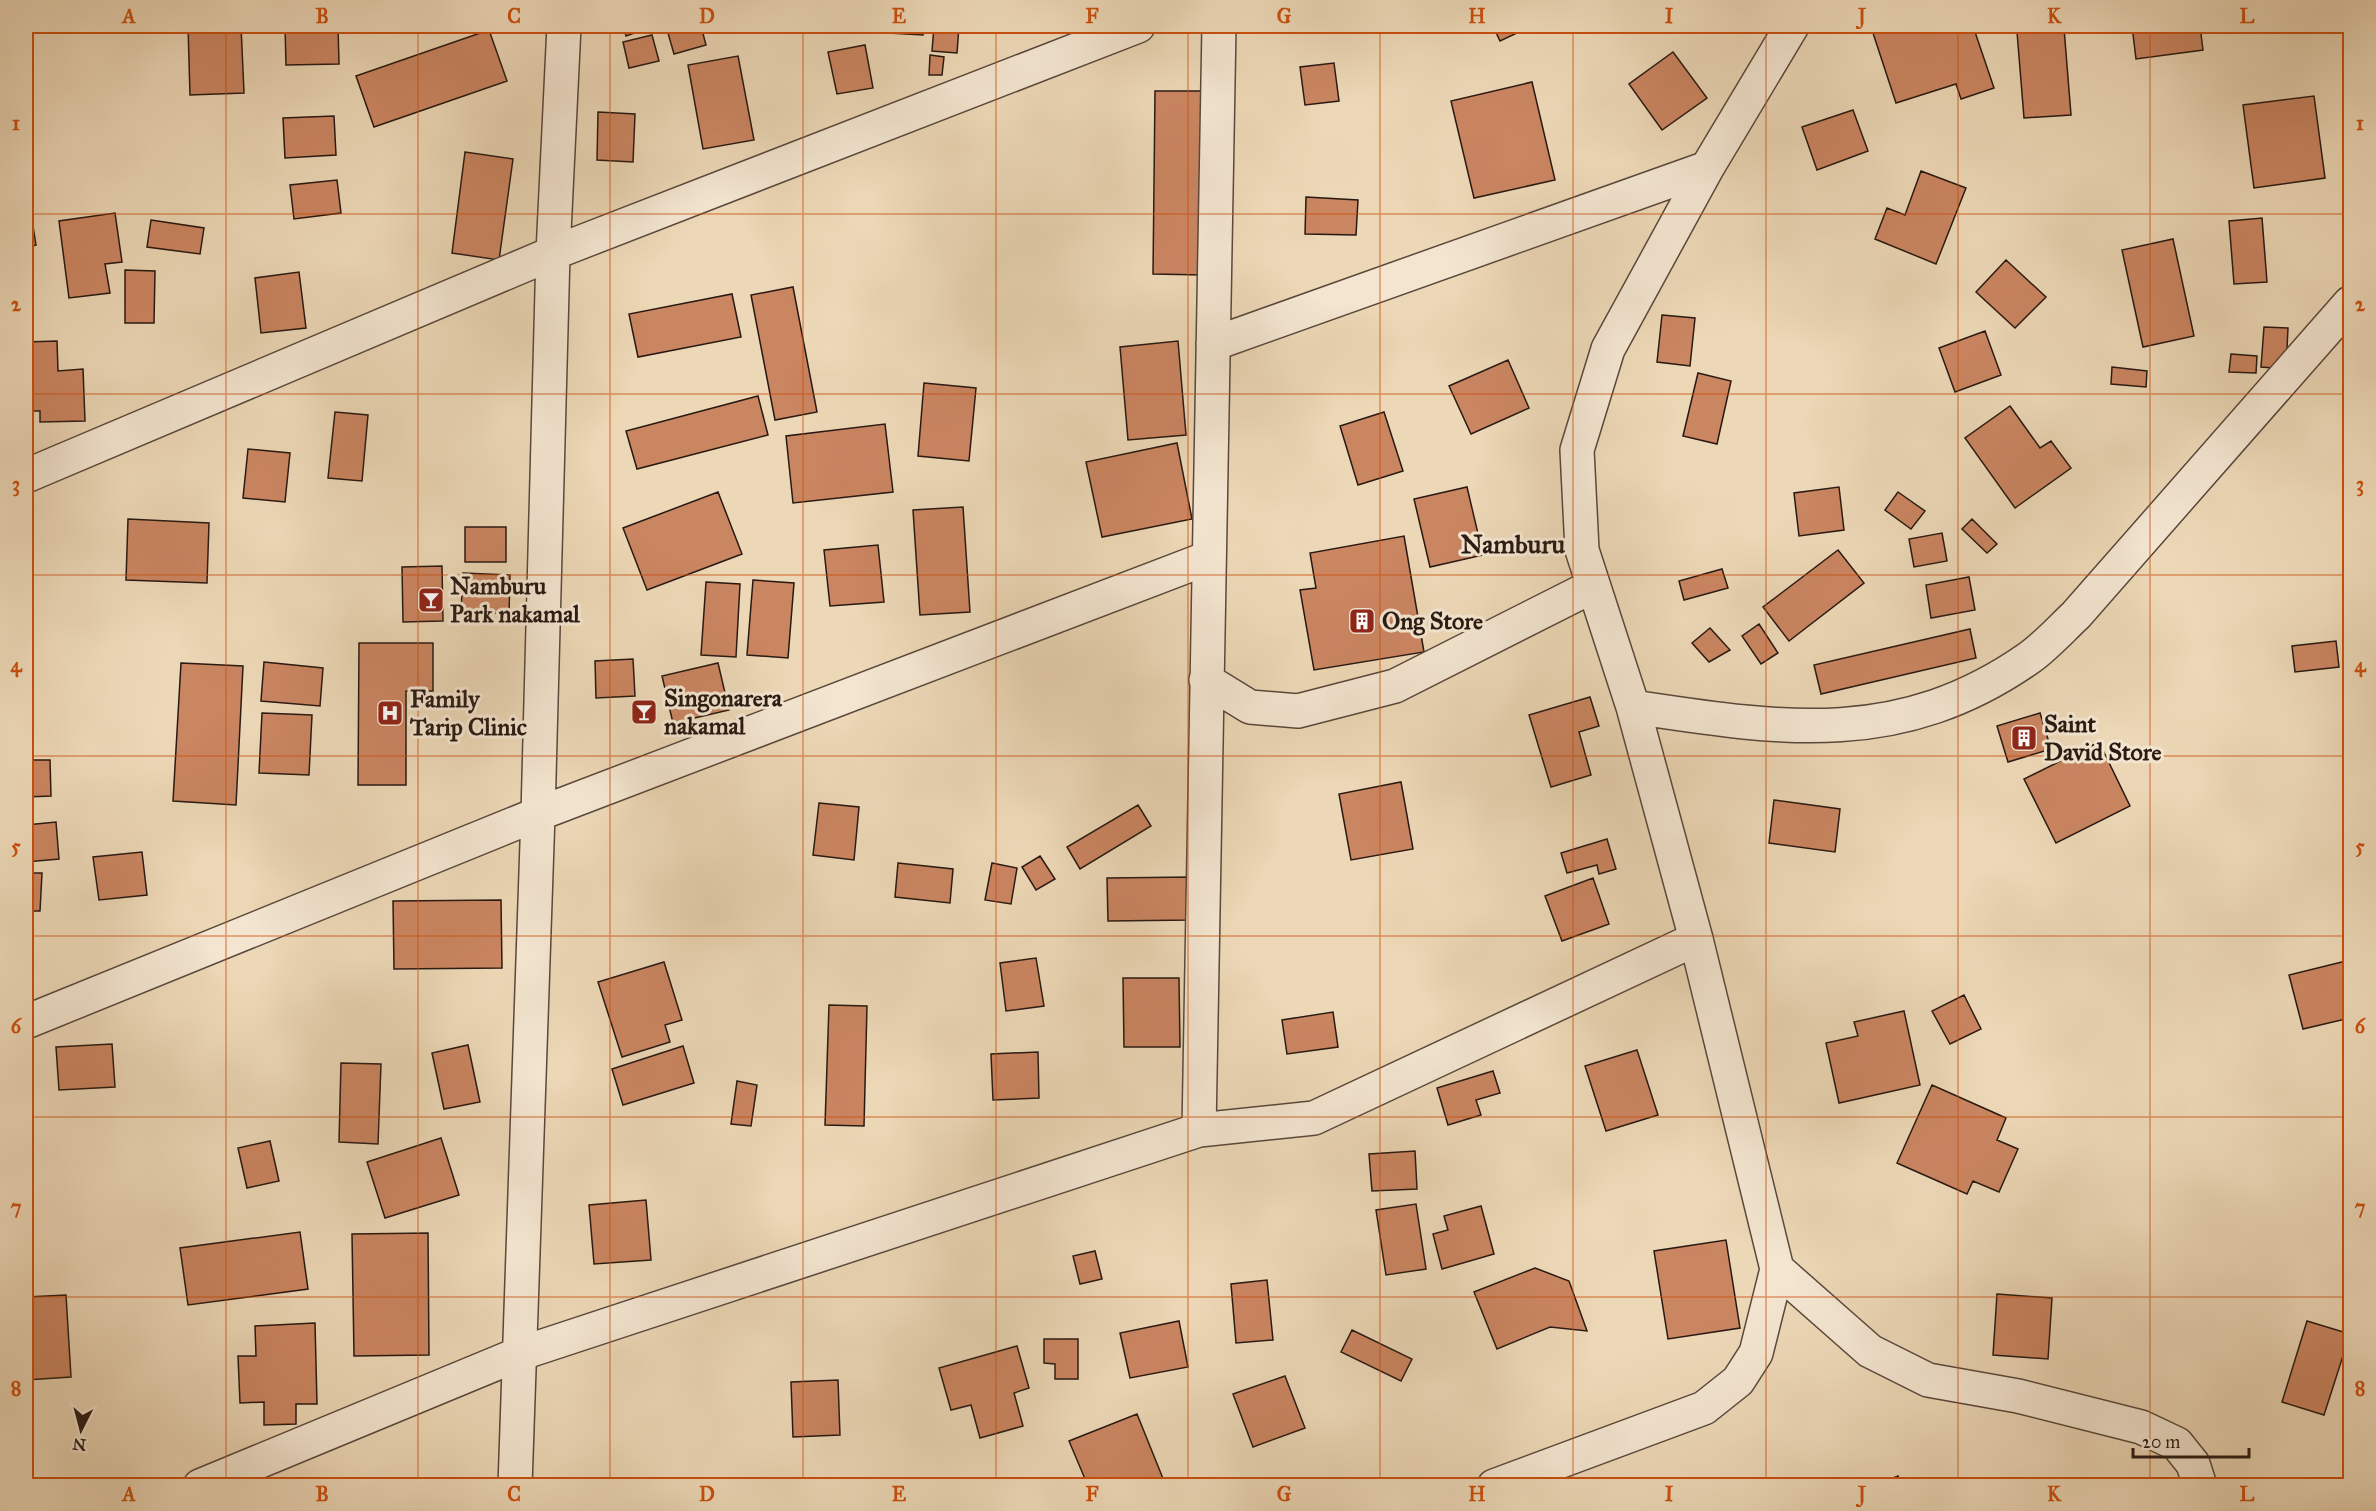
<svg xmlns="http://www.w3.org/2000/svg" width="2376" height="1511" font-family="'IM FELL Great Primer',serif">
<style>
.building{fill:#ca8561;stroke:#281912;stroke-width:1.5}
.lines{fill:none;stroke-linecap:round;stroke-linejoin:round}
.street-casing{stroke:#59483b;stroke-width:36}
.street{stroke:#f3e5d0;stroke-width:33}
.grid{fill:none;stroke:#cb4f0d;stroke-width:1.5;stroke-opacity:0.55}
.labels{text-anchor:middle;stroke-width:6;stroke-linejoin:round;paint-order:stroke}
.poi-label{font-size:24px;font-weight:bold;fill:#281912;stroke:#f3e5d0;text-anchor:start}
.neighbourhood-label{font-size:26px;font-weight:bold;fill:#281912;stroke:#f3e5d0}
.neatline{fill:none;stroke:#cb4f0d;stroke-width:2}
.grid-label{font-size:20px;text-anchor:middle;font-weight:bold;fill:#cb4f0d}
</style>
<rect width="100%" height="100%" fill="#ecd7b6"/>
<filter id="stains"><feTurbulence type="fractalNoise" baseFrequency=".00333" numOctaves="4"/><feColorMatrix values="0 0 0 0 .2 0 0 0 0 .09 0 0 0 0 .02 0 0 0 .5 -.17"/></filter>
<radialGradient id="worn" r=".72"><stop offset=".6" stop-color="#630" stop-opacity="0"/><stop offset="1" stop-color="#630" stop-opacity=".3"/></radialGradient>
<path class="building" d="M 188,26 L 241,26 L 244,93 L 190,95 Z
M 285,26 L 338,26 L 339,64 L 286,65 Z
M 623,26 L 654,26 L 626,36 Z
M 666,26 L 701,26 L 706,45 L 674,54 Z
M 890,26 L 923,26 L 923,35 L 889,33 Z
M 934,26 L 959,26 L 957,53 L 932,51 Z
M 1493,26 L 1511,26 L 1515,34 L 1500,41 Z
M 1885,26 L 1973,26 L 1994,88 L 1961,99 L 1956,84 L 1896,103 L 1872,30 Z
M 2132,26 L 2200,26 L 2203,50 L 2136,59 Z
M 2064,28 L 2071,115 L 2024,118 L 2017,32 Z
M 489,30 L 507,81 L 374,127 L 356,76 Z
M 652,35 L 659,61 L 629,68 L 623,42 Z
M 865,45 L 873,88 L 837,94 L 828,52 Z
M 1673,52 L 1707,98 L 1662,130 L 1629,84 Z
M 930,55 L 944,57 L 942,75 L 929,75 Z
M 738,56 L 754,140 L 703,149 L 688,65 Z
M 1334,63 L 1339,101 L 1305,105 L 1300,67 Z
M 1532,82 L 1555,180 L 1474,198 L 1451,101 Z
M 1155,91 L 1204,91 L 1203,275 L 1153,274 Z
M 2314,96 L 2325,178 L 2254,188 L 2243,105 Z
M 1853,110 L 1868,151 L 1817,170 L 1802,127 Z
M 598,112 L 635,114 L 633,162 L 597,160 Z
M 334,116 L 336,155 L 285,158 L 283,118 Z
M 465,152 L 513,159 L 499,260 L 452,253 Z
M 1921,171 L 1966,188 L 1936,264 L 1875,239 L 1887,208 L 1905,215 Z
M 337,180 L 341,213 L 294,219 L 290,185 Z
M 1306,197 L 1358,200 L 1356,235 L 1305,234 Z
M 115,213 L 122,262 L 105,264 L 110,293 L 69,298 L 59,221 Z
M 2262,218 L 2267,282 L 2234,284 L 2229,221 Z
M 32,220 L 36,245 L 26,248 L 26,221 Z
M 151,220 L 204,228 L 200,254 L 147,247 Z
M 2173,239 L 2194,336 L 2143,347 L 2122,250 Z
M 2006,260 L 2046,297 L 2015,328 L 1976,292 Z
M 125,270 L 155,271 L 154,323 L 125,323 Z
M 299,272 L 306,328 L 261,333 L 255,278 Z
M 793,287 L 817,412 L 775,420 L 751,295 Z
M 732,294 L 741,337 L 638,357 L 629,314 Z
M 1662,315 L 1695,318 L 1690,366 L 1657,362 Z
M 2264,327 L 2288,328 L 2286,369 L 2261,367 Z
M 1985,331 L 2001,375 L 1955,392 L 1939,348 Z
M 57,341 L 58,371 L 83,369 L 85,421 L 40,422 L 40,411 L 26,411 L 26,342 Z
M 1178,341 L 1186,435 L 1128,440 L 1120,347 Z
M 2231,354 L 2257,356 L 2256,373 L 2229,372 Z
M 1508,360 L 1529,408 L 1471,434 L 1449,386 Z
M 2112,367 L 2147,371 L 2146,387 L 2111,384 Z
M 1698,373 L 1731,381 L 1717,444 L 1683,436 Z
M 924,383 L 976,388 L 969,461 L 918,456 Z
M 758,396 L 768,435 L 637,469 L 626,431 Z
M 2010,406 L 2040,448 L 2051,441 L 2071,468 L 2015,508 L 1965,438 Z
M 335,412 L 368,415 L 362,481 L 328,478 Z
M 1384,412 L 1403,471 L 1358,485 L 1340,426 Z
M 885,424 L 893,492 L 793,503 L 786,436 Z
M 1177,443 L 1192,519 L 1102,537 L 1086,462 Z
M 248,449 L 290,453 L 285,502 L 243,498 Z
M 1467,487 L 1483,555 L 1430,567 L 1414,499 Z
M 1839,487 L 1844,530 L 1799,536 L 1794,493 Z
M 718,492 L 742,554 L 647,590 L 623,528 Z
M 1898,492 L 1925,511 L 1911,529 L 1885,510 Z
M 963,507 L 970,612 L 920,615 L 913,510 Z
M 128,519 L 209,523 L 207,583 L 126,580 Z
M 1972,519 L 1997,544 L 1987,553 L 1962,529 Z
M 465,527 L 506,527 L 506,562 L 465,562 Z
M 1942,533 L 1947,561 L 1914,567 L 1909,539 Z
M 1404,536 L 1424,652 L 1314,670 L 1300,590 L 1316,588 L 1310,553 Z
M 878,545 L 884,602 L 830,606 L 824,550 Z
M 1838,550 L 1864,583 L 1789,641 L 1763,607 Z
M 442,566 L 443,621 L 403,622 L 402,567 Z
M 1722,569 L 1728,588 L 1684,600 L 1679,581 Z
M 463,573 L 510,575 L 509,614 L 461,611 Z
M 1969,577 L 1975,610 L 1931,618 L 1926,585 Z
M 753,580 L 794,583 L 788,658 L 747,655 Z
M 706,582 L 740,584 L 736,657 L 701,655 Z
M 1759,624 L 1778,653 L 1761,664 L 1742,636 Z
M 1710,628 L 1730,650 L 1709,662 L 1692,643 Z
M 1970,629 L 1976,658 L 1821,694 L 1814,665 Z
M 2336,641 L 2339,667 L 2295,672 L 2292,646 Z
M 359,643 L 433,643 L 433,691 L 406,691 L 406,785 L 358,785 Z
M 633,659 L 635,696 L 596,698 L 595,661 Z
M 264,662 L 323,668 L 320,706 L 261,701 Z
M 181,663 L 243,666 L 236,805 L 173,801 Z
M 718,663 L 729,710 L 673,723 L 662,676 Z
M 1590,697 L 1599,726 L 1579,732 L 1591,775 L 1551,787 L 1529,715 Z
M 262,713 L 312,715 L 309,775 L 259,773 Z
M 2040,713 L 2051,749 L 2008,762 L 1997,726 Z
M 2099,742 L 2130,806 L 2056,843 L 2024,779 Z
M 26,760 L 50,760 L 51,796 L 26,797 Z
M 1401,782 L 1413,849 L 1351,860 L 1339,794 Z
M 1774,800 L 1840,809 L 1835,852 L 1769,843 Z
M 819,803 L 859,807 L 854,860 L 813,855 Z
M 1138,805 L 1151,826 L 1080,869 L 1067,847 Z
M 56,822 L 59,859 L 26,862 L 26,825 Z
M 1607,839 L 1616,869 L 1599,874 L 1597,865 L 1567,873 L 1561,853 Z
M 142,852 L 147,895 L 99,900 L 93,857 Z
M 1040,856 L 1055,879 L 1036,890 L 1022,867 Z
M 898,863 L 953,869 L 950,903 L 895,897 Z
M 992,863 L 1017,868 L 1011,904 L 985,900 Z
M 26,873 L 42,873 L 40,911 L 26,911 Z
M 1192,877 L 1192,920 L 1108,921 L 1107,878 Z
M 1593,878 L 1609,924 L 1562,941 L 1545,896 Z
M 501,900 L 502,968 L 394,969 L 393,901 Z
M 1036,958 L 1044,1006 L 1006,1011 L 1000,963 Z
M 2350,960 L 2350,1018 L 2303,1029 L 2289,975 Z
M 664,962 L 682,1020 L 665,1025 L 670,1042 L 622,1057 L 598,982 Z
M 1123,978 L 1179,978 L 1180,1047 L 1124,1047 Z
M 1964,995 L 1981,1029 L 1950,1044 L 1932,1011 Z
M 829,1005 L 867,1006 L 864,1126 L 825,1125 Z
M 1904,1011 L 1920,1085 L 1839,1103 L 1826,1043 L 1858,1036 L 1854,1022 Z
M 1333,1012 L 1338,1047 L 1287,1054 L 1282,1020 Z
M 112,1044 L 115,1087 L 59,1090 L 56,1047 Z
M 468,1045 L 480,1102 L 444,1109 L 432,1053 Z
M 683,1046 L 694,1083 L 623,1105 L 612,1069 Z
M 1637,1050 L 1658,1115 L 1606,1131 L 1585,1066 Z
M 1038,1052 L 1039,1098 L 993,1100 L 991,1054 Z
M 341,1063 L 381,1064 L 378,1144 L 339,1142 Z
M 1493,1071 L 1500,1093 L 1476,1100 L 1481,1115 L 1448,1125 L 1437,1088 Z
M 737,1081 L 757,1085 L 751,1126 L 731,1124 Z
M 1932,1085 L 2006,1118 L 1997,1140 L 2018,1149 L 1999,1192 L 1973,1181 L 1967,1194 L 1897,1163 Z
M 441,1138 L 459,1195 L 385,1218 L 367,1162 Z
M 270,1141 L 279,1181 L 247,1188 L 238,1148 Z
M 1415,1151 L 1417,1189 L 1372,1191 L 1369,1154 Z
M 646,1200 L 651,1260 L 594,1264 L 589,1205 Z
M 1416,1204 L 1426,1269 L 1386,1275 L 1376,1210 Z
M 1481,1206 L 1494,1254 L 1442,1269 L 1433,1234 L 1448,1230 L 1444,1216 Z
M 300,1232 L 308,1289 L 188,1305 L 180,1248 Z
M 428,1233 L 429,1355 L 354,1356 L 352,1234 Z
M 1726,1240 L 1740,1328 L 1668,1339 L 1654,1251 Z
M 1095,1251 L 1102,1279 L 1080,1284 L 1073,1256 Z
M 1535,1268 L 1569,1281 L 1587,1331 L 1550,1327 L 1497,1349 L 1474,1292 Z
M 1267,1280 L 1273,1340 L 1236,1343 L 1231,1284 Z
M 1997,1294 L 2052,1298 L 2048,1359 L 1993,1355 Z
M 66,1295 L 71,1377 L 26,1380 L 26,1297 Z
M 1179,1321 L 1188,1367 L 1130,1378 L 1120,1333 Z
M 2307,1321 L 2350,1334 L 2324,1415 L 2282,1402 Z
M 315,1323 L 317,1404 L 296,1404 L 296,1424 L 264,1425 L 264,1402 L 240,1403 L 238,1356 L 256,1356 L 255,1326 Z
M 1352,1330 L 1412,1359 L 1401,1381 L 1341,1352 Z
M 1044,1339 L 1078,1339 L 1078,1379 L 1055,1379 L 1055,1364 L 1044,1363 Z
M 1017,1346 L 1029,1388 L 1014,1393 L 1023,1426 L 980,1438 L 971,1405 L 951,1410 L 939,1368 Z
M 1285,1376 L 1305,1428 L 1253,1447 L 1233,1394 Z
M 838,1380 L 840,1435 L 793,1437 L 791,1382 Z
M 1137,1414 L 1166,1486 L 1088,1486 L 1069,1441 Z
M 1898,1476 L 1902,1486 L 1873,1486 Z"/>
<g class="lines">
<defs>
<path id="street" d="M 1213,344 L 1707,168
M 26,476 L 553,253 L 1138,26
M 1206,680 L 1250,707 L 1298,711 L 1395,686 L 1593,586
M 1633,707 C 1780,729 1899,749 2029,658 C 2046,646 2061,629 2076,615 L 2350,303
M 26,1022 L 538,814 L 1208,558
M 1199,1130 L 1219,26
M 1777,1269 L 1870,1351 L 1928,1380 L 2018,1396 L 2141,1427 L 2177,1444 L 2193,1464 L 2200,1486
M 200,1486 L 519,1354 L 1199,1130 L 1314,1118 L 1696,939
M 515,1486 L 538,814 L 553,253 L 564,26
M 1494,1486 L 1704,1408 L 1738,1381 L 1756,1353 L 1777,1269 L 1696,939 L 1633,707 L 1582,550 L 1577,450 L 1608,349 L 1707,168 L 1792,26"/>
</defs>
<use href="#street" class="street-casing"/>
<use href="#street" class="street"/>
</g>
<path class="grid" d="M 226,26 L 226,1486M 418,26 L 418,1486M 610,26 L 610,1486M 803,26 L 803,1486M 996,26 L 996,1486M 1188,26 L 1188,1486M 1380,26 L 1380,1486M 1573,26 L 1573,1486M 1766,26 L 1766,1486M 1958,26 L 1958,1486M 2150,26 L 2150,1486M 26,214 L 2350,214M 26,394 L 2350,394M 26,575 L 2350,575M 26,756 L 2350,756M 26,936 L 2350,936M 26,1117 L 2350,1117M 26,1297 L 2350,1297"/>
<defs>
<symbol id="bar-square" viewBox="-11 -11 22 22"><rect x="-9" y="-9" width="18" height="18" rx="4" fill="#8f2418" stroke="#f3e5d0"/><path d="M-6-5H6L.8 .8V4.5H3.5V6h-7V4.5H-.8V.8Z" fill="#fff"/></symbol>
<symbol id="building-square" viewBox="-11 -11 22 22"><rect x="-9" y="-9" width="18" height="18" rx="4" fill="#8f2418" stroke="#f3e5d0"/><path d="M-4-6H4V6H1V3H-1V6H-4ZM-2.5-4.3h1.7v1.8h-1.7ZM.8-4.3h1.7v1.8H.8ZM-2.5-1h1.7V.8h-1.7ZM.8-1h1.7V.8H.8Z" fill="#fff"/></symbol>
<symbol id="hospital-square" viewBox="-11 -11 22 22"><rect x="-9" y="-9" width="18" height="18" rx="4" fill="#8f2418" stroke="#f3e5d0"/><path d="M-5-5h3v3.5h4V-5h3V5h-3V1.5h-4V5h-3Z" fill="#fff"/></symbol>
</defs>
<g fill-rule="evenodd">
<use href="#bar-square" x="416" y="585" width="30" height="30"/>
<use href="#building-square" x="1347" y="606" width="30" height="30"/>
<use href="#bar-square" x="629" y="697" width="30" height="30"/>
<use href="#hospital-square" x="375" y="698" width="30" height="30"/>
<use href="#building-square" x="2009" y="723" width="30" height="30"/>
</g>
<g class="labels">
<g class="poi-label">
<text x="450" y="594">Namburu<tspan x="450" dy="28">Park nakamal</tspan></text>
<text x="1382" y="629">Ong Store</text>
<text x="664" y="706">Singonarera<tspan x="664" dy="28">nakamal</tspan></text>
<text x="410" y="707">Family<tspan x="410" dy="28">Tarip Clinic</tspan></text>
<text x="2044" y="732">Saint<tspan x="2044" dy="28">David Store</tspan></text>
</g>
<g class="neighbourhood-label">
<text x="1513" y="553">Namburu</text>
</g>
</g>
<rect width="2376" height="1511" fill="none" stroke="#ecd7b6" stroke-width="66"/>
<g transform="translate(81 1430) rotate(186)" stroke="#f3e5d0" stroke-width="4.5" paint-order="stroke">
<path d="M0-4.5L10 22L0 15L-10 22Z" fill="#281912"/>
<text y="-9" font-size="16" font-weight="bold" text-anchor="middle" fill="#281912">N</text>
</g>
<path d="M2133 1448v9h116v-9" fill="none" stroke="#281912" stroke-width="3"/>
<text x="2142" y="1448" font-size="18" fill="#281912" stroke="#f3e5d0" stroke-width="4.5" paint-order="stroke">20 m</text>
<rect x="33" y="33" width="2310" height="1445" class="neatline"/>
<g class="grid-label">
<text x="129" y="23">A</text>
<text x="322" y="23">B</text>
<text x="514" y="23">C</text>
<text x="707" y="23">D</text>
<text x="899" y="23">E</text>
<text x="1092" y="23">F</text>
<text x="1284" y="23">G</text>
<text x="1477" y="23">H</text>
<text x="1669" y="23">I</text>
<text x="1862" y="23">J</text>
<text x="2054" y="23">K</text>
<text x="2247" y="23">L</text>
<text x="16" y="130">1</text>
<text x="2360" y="130">1</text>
<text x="16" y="311">2</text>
<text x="2360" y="311">2</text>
<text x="16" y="491">3</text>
<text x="2360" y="491">3</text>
<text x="16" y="672">4</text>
<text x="2360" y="672">4</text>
<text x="16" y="853">5</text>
<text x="2360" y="853">5</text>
<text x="16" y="1033">6</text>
<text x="2360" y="1033">6</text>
<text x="16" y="1214">7</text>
<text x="2360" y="1214">7</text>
<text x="16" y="1395">8</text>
<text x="2360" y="1395">8</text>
<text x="129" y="1501">A</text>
<text x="322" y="1501">B</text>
<text x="514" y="1501">C</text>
<text x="707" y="1501">D</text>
<text x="899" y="1501">E</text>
<text x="1092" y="1501">F</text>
<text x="1284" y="1501">G</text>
<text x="1477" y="1501">H</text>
<text x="1669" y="1501">I</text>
<text x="1862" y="1501">J</text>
<text x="2054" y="1501">K</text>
<text x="2247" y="1501">L</text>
</g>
<rect width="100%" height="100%" filter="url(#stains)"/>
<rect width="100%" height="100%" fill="url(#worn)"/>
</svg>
